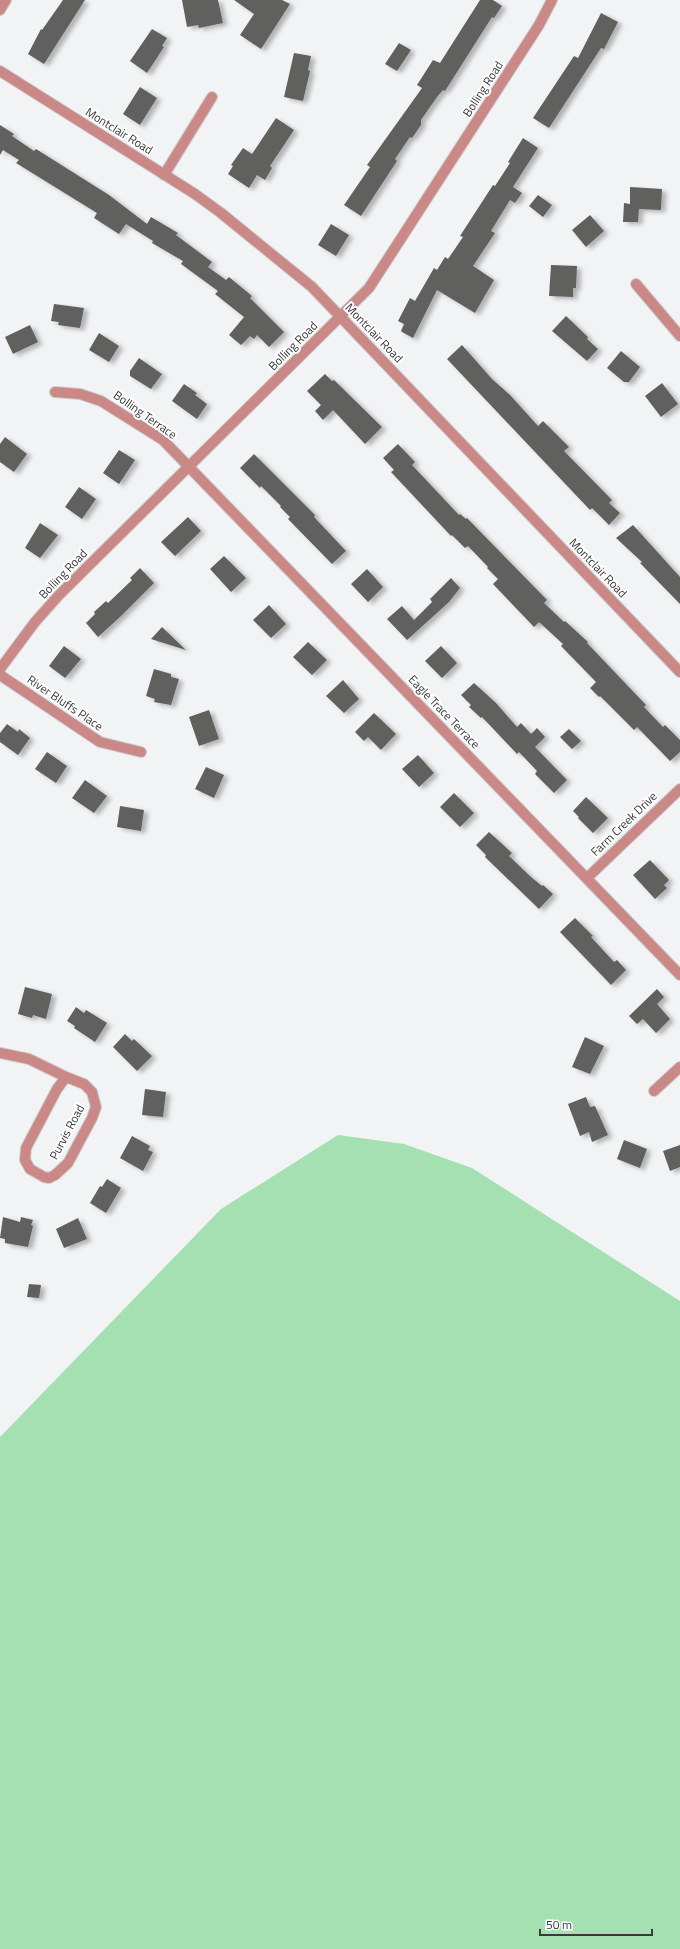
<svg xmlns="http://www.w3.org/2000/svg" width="680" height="1949" font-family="'Titillium Web',sans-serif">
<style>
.green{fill:#a5e0b2}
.building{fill:#61605e;filter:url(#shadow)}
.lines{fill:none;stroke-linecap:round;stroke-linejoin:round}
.minor-casing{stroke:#cdced0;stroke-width:12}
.minor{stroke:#ca8887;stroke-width:10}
.labels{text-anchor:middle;stroke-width:4;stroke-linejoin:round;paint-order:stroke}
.street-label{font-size:12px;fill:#39393a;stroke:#fff}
</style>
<defs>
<filter id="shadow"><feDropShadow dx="4.5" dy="2.5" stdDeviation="2" flood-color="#0004"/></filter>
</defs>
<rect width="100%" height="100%" fill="#f2f3f5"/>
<path class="green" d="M 338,1135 L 404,1144 L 472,1168 L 680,1301 L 680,1949 L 0,1949 L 0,1437 L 221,1209 Z"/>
<path class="building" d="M 63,0 L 85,0 L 44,64 L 28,54 L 41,29 L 42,30 Z
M 182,0 L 218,0 L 223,23 L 199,28 L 198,25 L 187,27 Z
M 234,0 L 282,0 L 290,4 L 261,49 L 240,35 L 254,14 Z
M 480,0 L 493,0 L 502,6 L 494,18 L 492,17 L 445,91 L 443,90 L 437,97 L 421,120 L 421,125 L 412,138 L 410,137 L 395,159 L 397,161 L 361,216 L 344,205 L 370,167 L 367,165 L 422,88 L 417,85 L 433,60 L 440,63 Z
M 601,13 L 618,22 L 604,49 L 601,48 L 549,128 L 533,118 L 574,56 L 578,58 Z
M 152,29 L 167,38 L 162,46 L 164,47 L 147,73 L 130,61 Z
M 399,43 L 411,50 L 397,71 L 385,64 Z
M 294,53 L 311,56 L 308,70 L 310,71 L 303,101 L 284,97 Z
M 140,87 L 157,98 L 140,125 L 123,114 Z
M 276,118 L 294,130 L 270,166 L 272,168 L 265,180 L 257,175 L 249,188 L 228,174 L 233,166 L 231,165 L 243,148 L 252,154 Z
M 0,125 L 14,134 L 12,136 L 34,151 L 36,149 L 109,195 L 147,224 L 151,217 L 178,233 L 176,235 L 212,262 L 208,267 L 226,280 L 229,277 L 252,296 L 250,298 L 284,332 L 269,347 L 257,335 L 254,339 L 250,336 L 241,345 L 229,335 L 244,317 L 215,294 L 218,291 L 181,264 L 183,261 L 152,243 L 153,241 L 126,224 L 119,234 L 94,218 L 97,213 L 16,163 L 19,160 L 3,150 L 0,155 Z
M 523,138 L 538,148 L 513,187 L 522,193 L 515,203 L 510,200 L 491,231 L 495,233 L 473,266 L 494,280 L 475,313 L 437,290 L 413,338 L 402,332 L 401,331 L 404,324 L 398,321 L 410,298 L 415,301 L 434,268 L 437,270 L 445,257 L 448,259 L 463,237 L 460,236 L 493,185 L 495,186 L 510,163 L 508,162 Z
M 630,187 L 662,189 L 661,210 L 639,209 L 638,222 L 623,222 L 624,203 L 630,204 Z
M 538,195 L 552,205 L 543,217 L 529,206 Z
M 590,215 L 604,231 L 586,247 L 572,230 Z
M 331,224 L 349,235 L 336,256 L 318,245 Z
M 551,265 L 577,266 L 576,288 L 573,288 L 573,297 L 549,296 Z
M 54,304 L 84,308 L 80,328 L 58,325 L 59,322 L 51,321 Z
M 566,316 L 588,337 L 587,339 L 598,349 L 587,361 L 552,331 Z
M 30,325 L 38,342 L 13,354 L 5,337 Z
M 99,333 L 119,346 L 109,362 L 89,350 Z
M 462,345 L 492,379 L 510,395 L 538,426 L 543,421 L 569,447 L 564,451 L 612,500 L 609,503 L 620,513 L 609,525 L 592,508 L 590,510 L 447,359 Z
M 621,351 L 640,367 L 629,382 L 624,382 L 607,368 Z
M 139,358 L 162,374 L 151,389 L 130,376 L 130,371 Z
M 325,374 L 332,381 L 334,380 L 382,427 L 365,444 L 333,410 L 323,420 L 315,411 L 321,405 L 307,391 Z
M 662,383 L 678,404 L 661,417 L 645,396 Z
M 184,384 L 197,393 L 195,395 L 207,404 L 197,419 L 172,401 Z
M 5,437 L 27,454 L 14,472 L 0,462 L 0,444 Z
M 398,444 L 415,462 L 412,465 L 459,515 L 460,514 L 466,519 L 467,518 L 547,600 L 544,603 L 564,622 L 565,621 L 588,642 L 587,643 L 646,705 L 644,707 L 663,727 L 665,725 L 680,740 L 680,752 L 670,761 L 637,727 L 634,730 L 600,696 L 599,697 L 590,688 L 596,682 L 561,646 L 563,644 L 539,622 L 534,627 L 493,584 L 498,579 L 487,568 L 488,567 L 468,546 L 465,548 L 452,535 L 451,536 L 391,472 L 394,470 L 383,458 Z
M 119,450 L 135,460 L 119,484 L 103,473 Z
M 254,454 L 315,515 L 314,517 L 346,551 L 332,564 L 288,519 L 290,517 L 280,507 L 281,506 L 261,486 L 260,488 L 240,468 Z
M 79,487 L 96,499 L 82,519 L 65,507 Z
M 188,517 L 201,531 L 175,556 L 161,542 Z
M 40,523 L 58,535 L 40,558 L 25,548 Z
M 633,525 L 680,577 L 680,604 L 640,563 L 642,562 L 616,538 Z
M 224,556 L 246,578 L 231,592 L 210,569 Z
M 140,568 L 154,583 L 120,617 L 98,637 L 86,623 L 95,614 L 94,612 L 106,601 L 108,603 L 132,580 L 130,578 Z
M 367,569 L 383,587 L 368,602 L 351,584 Z
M 451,578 L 460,588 L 449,602 L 407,640 L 387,619 L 402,606 L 414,620 L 432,602 L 430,599 Z
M 269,605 L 286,624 L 271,638 L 253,620 Z
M 162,627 L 186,650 L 151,639 Z
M 308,642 L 327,660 L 312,675 L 293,657 Z
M 64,646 L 81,659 L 65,678 L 49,666 Z
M 441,646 L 457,663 L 442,678 L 425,661 Z
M 154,669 L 171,674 L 171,677 L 179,679 L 171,705 L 154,702 L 155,699 L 146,696 Z
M 343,680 L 359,699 L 344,713 L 326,696 Z
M 474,683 L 496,703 L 517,727 L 521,723 L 531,734 L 537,728 L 545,737 L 535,747 L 567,780 L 554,793 L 535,774 L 537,771 L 519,752 L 517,754 L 482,717 L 481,718 L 469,707 L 471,705 L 461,695 Z
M 209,710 L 219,739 L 199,746 L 189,717 Z
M 374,713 L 396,734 L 381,750 L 368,737 L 364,741 L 355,732 Z
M 7,724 L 18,732 L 19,729 L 30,738 L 18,755 L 0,742 L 0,733 Z
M 569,729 L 581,741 L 572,749 L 560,737 Z
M 47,752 L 67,766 L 56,783 L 35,769 Z
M 418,755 L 434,773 L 419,787 L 402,769 Z
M 206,767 L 224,775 L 214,798 L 195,789 Z
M 85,780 L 107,796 L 94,813 L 72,798 Z
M 454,793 L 474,813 L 460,827 L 440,807 Z
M 586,797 L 608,818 L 593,833 L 578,818 L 579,817 L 573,811 Z
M 120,806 L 144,810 L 141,831 L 117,827 Z
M 489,832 L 512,853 L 509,856 L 531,877 L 542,886 L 543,885 L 553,894 L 539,909 L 485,857 L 486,855 L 476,845 Z
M 650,860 L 669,880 L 664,885 L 667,888 L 655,899 L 633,875 Z
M 575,918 L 593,936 L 591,937 L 614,962 L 617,960 L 626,970 L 611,985 L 560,932 Z
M 25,987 L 52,994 L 46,1019 L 33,1015 L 32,1018 L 18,1014 Z
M 657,989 L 664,997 L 657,1004 L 670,1019 L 656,1033 L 643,1019 L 637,1024 L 629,1016 Z
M 76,1007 L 84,1013 L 86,1010 L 107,1023 L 95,1042 L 74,1028 L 75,1026 L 67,1021 Z
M 125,1034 L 132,1041 L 134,1039 L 152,1056 L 137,1071 L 113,1047 Z
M 585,1037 L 604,1046 L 590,1074 L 572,1067 Z
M 145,1089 L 166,1092 L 163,1117 L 142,1115 Z
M 586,1097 L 590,1107 L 595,1106 L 608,1135 L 592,1142 L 589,1132 L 580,1136 L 568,1104 Z
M 132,1136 L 150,1146 L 148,1150 L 153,1152 L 143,1171 L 120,1158 Z
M 624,1140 L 647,1149 L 640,1168 L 617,1159 Z
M 680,1145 L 680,1167 L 670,1171 L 663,1151 Z
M 107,1179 L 121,1188 L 106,1213 L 90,1203 L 100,1186 L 102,1187 Z
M 3,1217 L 20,1222 L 21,1217 L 33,1220 L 31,1225 L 33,1226 L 28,1247 L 5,1243 L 5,1239 L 0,1238 Z
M 78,1218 L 87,1239 L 64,1248 L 56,1229 Z
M 29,1284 L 41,1285 L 39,1298 L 27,1297 Z"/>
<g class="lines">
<defs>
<path id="minor" d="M 0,10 L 6,0
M 0,71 L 195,194 L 221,213 L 312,287 L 680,672
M 164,175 L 212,97
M 636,284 L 680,336
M 55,392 L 80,394 L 101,401 L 163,440 L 680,975
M 0,669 L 35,622 L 59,595 L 369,288 L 539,25 L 552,0
M 0,675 L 100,742 L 141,752
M 587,878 L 680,789
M 0,1053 L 29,1059 L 66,1077
M 66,1077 L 84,1084 L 92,1092 L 96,1107 L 92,1118 L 68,1163 L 55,1175 L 49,1178 L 44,1177 L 30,1169 L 25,1160 L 26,1148 L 57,1089 Z
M 654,1091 L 680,1067"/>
</defs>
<use href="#minor" class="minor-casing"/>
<use href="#minor" class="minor"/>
</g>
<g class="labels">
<g class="street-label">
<text transform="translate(483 89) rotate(-57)" y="4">Bolling Road</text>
<text transform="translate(119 131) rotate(32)" y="4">Montclair Road</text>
<text transform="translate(374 333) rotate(46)" y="4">Montclair Road</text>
<text transform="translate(293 346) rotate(-45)" y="4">Bolling Road</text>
<text transform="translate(145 415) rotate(35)" y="4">Bolling Terrace</text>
<text transform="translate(598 568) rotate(46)" y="4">Montclair Road</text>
<text transform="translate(63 574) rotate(-46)" y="4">Bolling Road</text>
<text transform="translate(65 703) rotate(34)" y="4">River Bluffs Place</text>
<text transform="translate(444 712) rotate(46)" y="4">Eagle Trace Terrace</text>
<text transform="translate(624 824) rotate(-44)" y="4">Farm Creek Drive</text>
<text transform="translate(67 1132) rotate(-62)" y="4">Purvis Road</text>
</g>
</g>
<path d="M540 1929v6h112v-6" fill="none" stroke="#39393a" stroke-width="2"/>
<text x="546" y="1929" font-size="12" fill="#39393a" stroke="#ffffff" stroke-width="3" paint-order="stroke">50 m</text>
</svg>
